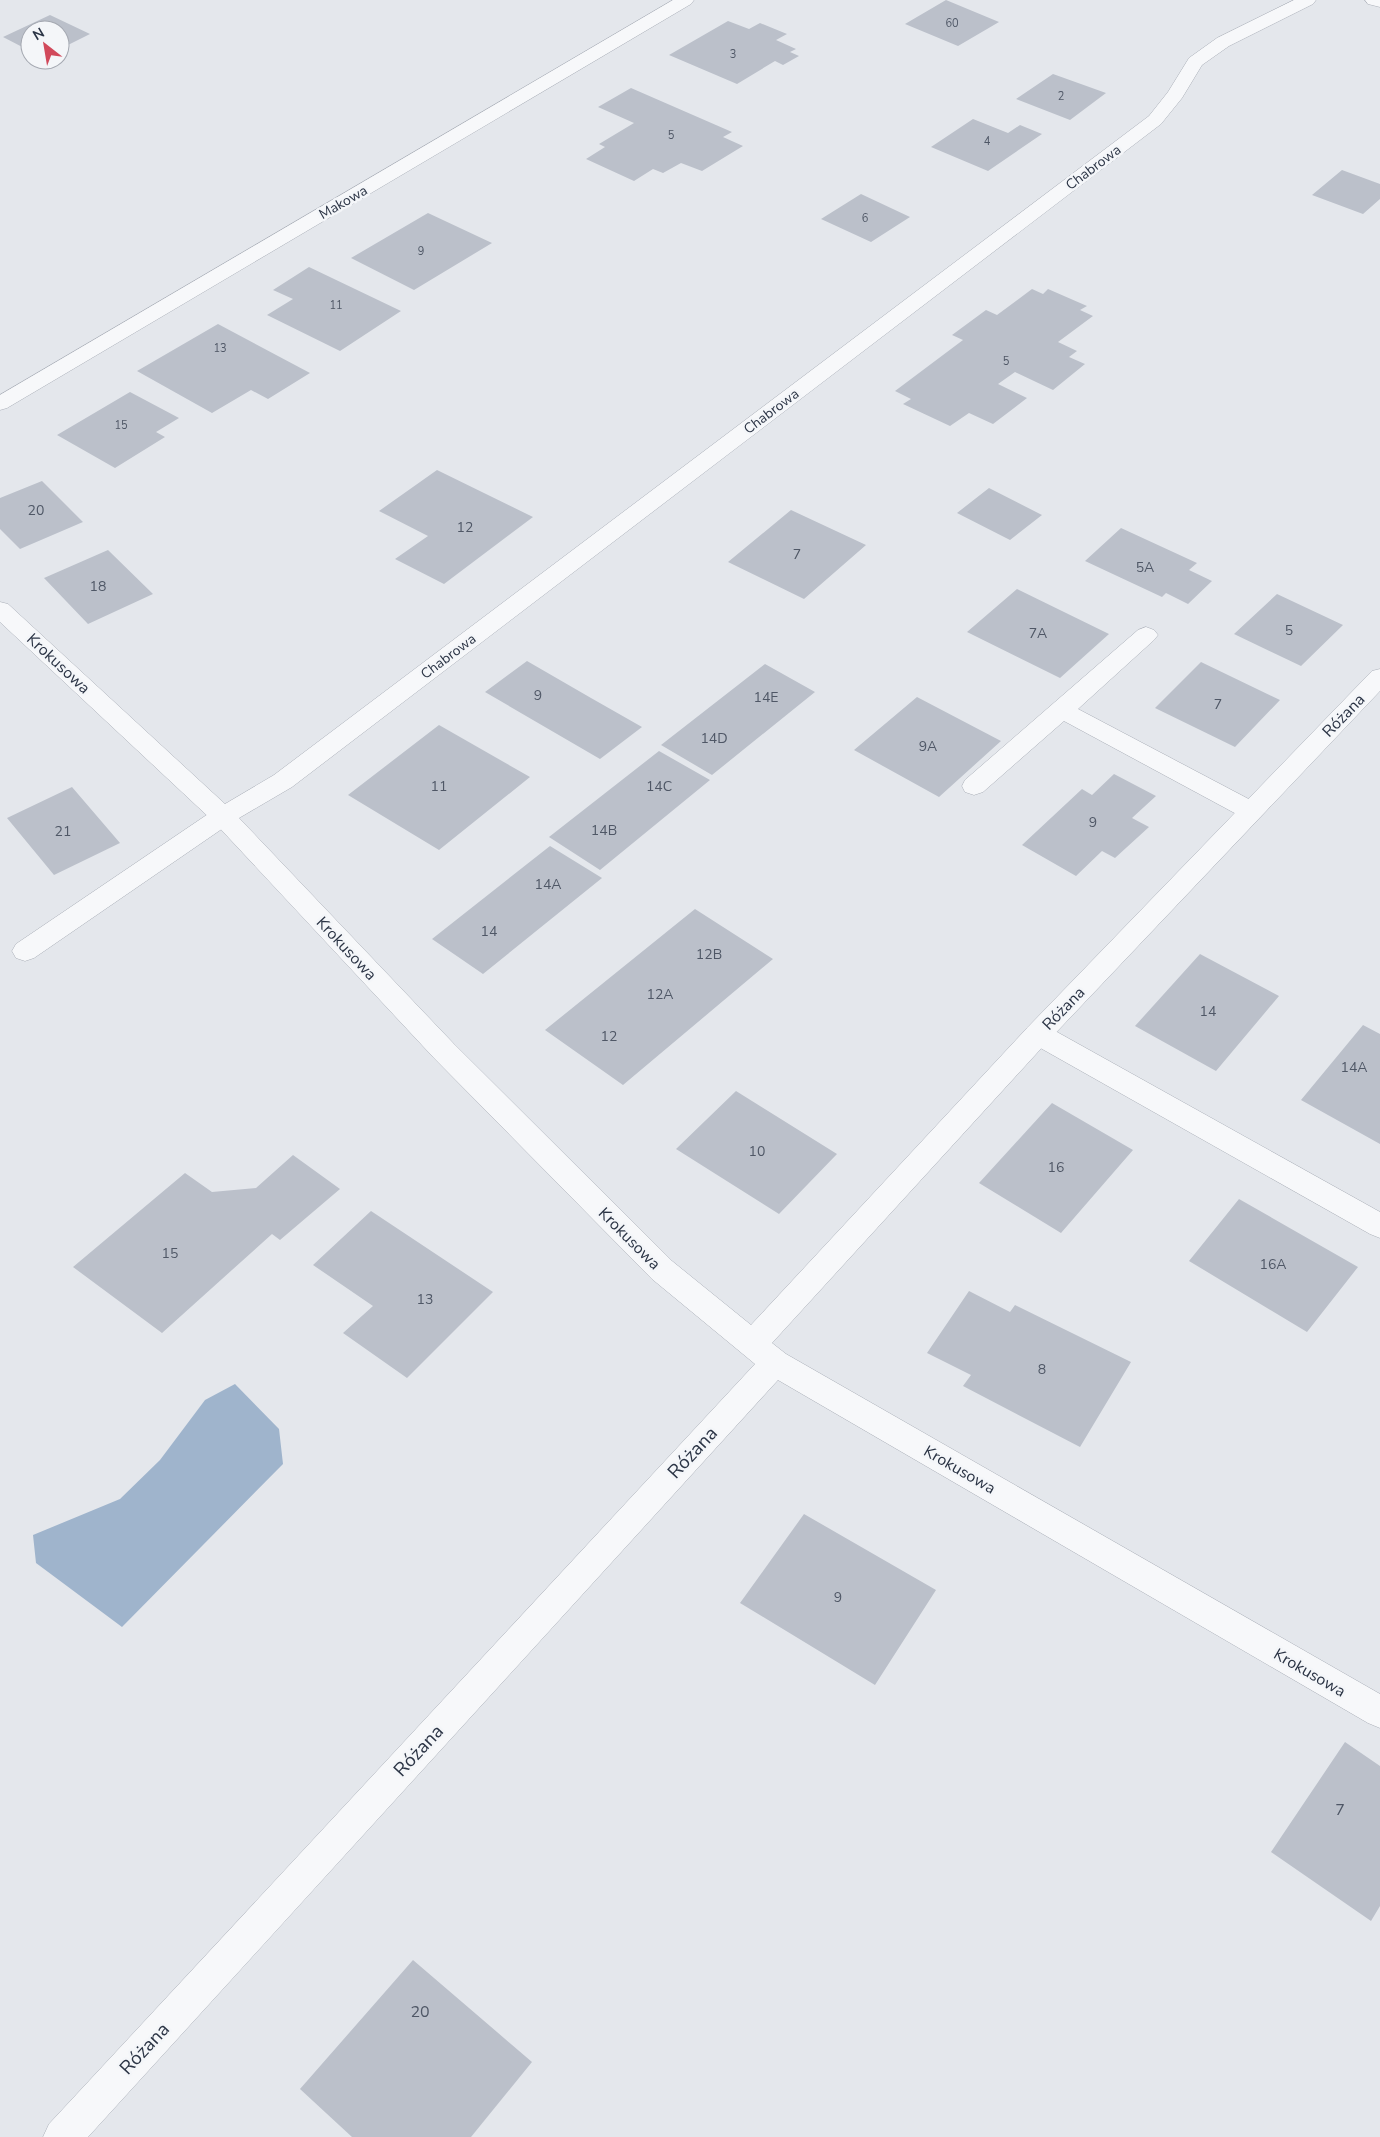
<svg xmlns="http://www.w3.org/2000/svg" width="1380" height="2137" font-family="'Nunito Sans',sans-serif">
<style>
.water{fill:#9fb4cc}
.building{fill:#bbc0ca}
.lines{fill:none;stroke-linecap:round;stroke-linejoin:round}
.service-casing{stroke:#a9aeb7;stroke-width:1}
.minor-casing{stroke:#a9aeb7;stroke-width:1}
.tertiary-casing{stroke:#a9aeb7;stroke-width:1}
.service{fill:#f7f8fa;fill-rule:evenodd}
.minor{fill:#f7f8fa;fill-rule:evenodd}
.tertiary{fill:#f7f8fa;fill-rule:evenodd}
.labels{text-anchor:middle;stroke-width:5;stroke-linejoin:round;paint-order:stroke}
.far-number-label{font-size:11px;fill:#4f5766}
.far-street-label{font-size:14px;fill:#2b3445;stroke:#f4f6f9}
.number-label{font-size:14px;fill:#4f5766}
.street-label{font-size:16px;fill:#2b3445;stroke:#f4f6f9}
.near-number-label{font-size:16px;fill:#4f5766}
.near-street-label{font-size:19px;fill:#2b3445;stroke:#f4f6f9}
</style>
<rect width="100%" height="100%" fill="#e4e7ec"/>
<path class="water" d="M 235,1384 L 279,1429 L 283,1464 L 122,1627 L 36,1563 L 33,1535 L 120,1499 L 160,1460 L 205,1400 Z"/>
<path class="building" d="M 946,0 L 999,22 L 958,46 L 905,24 Z
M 50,15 L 90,34 L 60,49 L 60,30 L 30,30 L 30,51 L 3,37 Z
M 728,21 L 749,29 L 760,23 L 787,34 L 776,40 L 796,49 L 790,52 L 799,56 L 783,65 L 775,61 L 737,84 L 669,55 Z
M 1053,74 L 1106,93 L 1070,120 L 1016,99 Z
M 631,88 L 732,132 L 723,137 L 743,146 L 702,171 L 681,163 L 663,173 L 653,169 L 634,181 L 586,159 L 605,147 L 599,144 L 634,123 L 598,107 Z
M 973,119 L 1008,133 L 1020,125 L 1042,134 L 988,171 L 931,147 Z
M 1342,170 L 1380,184 L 1380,199 L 1363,214 L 1312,195 Z
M 861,194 L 910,217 L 871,242 L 821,219 Z
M 428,213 L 492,243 L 414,290 L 351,258 Z
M 309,267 L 401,311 L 340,351 L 267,315 L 293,299 L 273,290 Z
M 1032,289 L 1043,294 L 1048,289 L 1087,306 L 1080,310 L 1093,316 L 1058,342 L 1077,351 L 1069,357 L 1085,364 L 1053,390 L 1015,372 L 998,384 L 1027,398 L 993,424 L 969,413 L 950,426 L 903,404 L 911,399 L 895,391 L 963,340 L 952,335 L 986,310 L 997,315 Z
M 218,324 L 310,373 L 268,399 L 251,390 L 212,413 L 137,371 Z
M 130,392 L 179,418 L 156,432 L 165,437 L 115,468 L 57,435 Z
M 437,470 L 533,517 L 444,584 L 395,559 L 428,536 L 379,511 Z
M 42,481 L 83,522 L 20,549 L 0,529 L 0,498 Z
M 989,488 L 1042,515 L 1010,540 L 957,513 Z
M 791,510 L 866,545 L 804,599 L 728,562 Z
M 1121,528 L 1197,563 L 1189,570 L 1212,581 L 1188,604 L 1166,593 L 1162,597 L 1085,561 Z
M 108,550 L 153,594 L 88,624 L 44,578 Z
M 1017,589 L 1109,634 L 1060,678 L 967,632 Z
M 1277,594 L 1343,625 L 1301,666 L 1234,634 Z
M 527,661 L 591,698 L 642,727 L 600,759 L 485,692 Z
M 1201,662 L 1280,700 L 1235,747 L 1155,708 Z
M 765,664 L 815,692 L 712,775 L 661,745 Z
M 917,697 L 1001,741 L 939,797 L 854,750 Z
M 439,725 L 530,777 L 439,850 L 348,795 Z
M 659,751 L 710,780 L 600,870 L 549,837 Z
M 1114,774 L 1156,796 L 1132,818 L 1149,827 L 1115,858 L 1102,851 L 1076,876 L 1022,845 L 1082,789 L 1092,795 Z
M 72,787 L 120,843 L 54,875 L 7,818 Z
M 550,846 L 602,878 L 483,974 L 432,939 Z
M 695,909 L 773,959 L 623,1085 L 545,1030 Z
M 1200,954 L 1279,996 L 1216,1071 L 1135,1026 Z
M 1363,1025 L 1380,1034 L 1380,1144 L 1301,1100 Z
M 736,1091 L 837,1154 L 779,1214 L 676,1149 Z
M 1052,1103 L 1133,1150 L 1061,1233 L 979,1183 Z
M 293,1155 L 340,1189 L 280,1240 L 272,1234 L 162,1333 L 73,1267 L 185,1173 L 212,1192 L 256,1188 Z
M 1239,1199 L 1358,1267 L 1307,1332 L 1189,1261 Z
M 371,1211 L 493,1292 L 407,1378 L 343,1333 L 373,1306 L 313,1265 Z
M 969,1291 L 1010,1312 L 1015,1305 L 1131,1362 L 1080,1447 L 963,1386 L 971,1375 L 927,1353 Z
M 804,1514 L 936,1590 L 875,1685 L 740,1603 Z
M 1345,1742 L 1380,1766 L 1380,1906 L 1371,1921 L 1271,1852 Z
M 413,1960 L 532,2062 L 471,2137 L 352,2137 L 300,2089 Z"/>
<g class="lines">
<defs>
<path id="service" d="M 1146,627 L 1154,630 L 1158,635 L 1154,640 L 1078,709 L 1260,805 L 1264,811 L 1260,817 L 1251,820 L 1242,817 L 1064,721 L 983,792 L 974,795 L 965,792 L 962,786 L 965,780 L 1138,630 Z
M 223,807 L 232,810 L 236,816 L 232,822 L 34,958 L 25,961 L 16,958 L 12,951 L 16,944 L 214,810 Z
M 1038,1024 L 1048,1027 L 1380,1212 L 1380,1238 L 1370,1234 L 1028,1041 L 1024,1034 L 1028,1027 Z"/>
<path id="minor" d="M 673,0 L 694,0 L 691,4 L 7,408 L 0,410 L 0,395 Z
M 1294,0 L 1316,0 L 1313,4 L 1229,46 L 1202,65 L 1182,98 L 1161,124 L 292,787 L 239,818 L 454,1044 L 672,1261 L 751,1325 L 1028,1027 L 1372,671 L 1380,669 L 1380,691 L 1048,1041 L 772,1343 L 786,1354 L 1380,1694 L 1380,1728 L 1368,1723 L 778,1380 L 88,2137 L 43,2137 L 49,2124 L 755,1364 L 652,1279 L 434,1058 L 214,822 L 0,622 L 0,602 L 8,604 L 225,804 L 274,775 L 1149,116 L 1168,92 L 1189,58 L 1217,38 Z"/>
<path id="tertiary" d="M 1365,0 L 1380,0 L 1380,7 L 1368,4 Z"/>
</defs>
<use href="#service" class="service-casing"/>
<use href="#minor" class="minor-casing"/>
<use href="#tertiary" class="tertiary-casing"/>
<use href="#service" class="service"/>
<use href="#minor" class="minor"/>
<use href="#tertiary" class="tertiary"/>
</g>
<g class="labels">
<g class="far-number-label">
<text x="952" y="27">60</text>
<text x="733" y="58">3</text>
<text x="1061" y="100">2</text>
<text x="671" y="139">5</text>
<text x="987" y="145">4</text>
<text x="865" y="222">6</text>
<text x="421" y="255">9</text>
<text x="336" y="309">11</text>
<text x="220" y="352">13</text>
<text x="1006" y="365">5</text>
<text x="121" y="429">15</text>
</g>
<g class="far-street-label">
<text transform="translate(1093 167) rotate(-37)" y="5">Chabrowa</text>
<text transform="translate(343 202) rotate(-30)" y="5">Makowa</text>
<text transform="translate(771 411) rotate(-37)" y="5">Chabrowa</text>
<text transform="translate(448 656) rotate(-37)" y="5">Chabrowa</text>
</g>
<g class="number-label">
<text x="36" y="515">20</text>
<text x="465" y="532">12</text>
<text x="797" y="559">7</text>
<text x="1145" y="572">5A</text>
<text x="98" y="591">18</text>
<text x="1289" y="635">5</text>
<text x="1038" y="638">7A</text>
<text x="538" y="700">9</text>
<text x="766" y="702">14E</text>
<text x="1218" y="709">7</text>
<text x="714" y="743">14D</text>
<text x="928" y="751">9A</text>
<text x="439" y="791">11</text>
<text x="659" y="791">14C</text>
<text x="1093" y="827">9</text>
<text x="604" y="835">14B</text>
<text x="63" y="836">21</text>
<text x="548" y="889">14A</text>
<text x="489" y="936">14</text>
<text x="709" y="959">12B</text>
<text x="660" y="999">12A</text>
<text x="1208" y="1016">14</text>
<text x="609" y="1041">12</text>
<text x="1354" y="1072">14A</text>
<text x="757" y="1156">10</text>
<text x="1056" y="1172">16</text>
<text x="170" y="1258">15</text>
<text x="1273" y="1269">16A</text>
<text x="425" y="1304">13</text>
<text x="1042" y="1374">8</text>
<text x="838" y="1602">9</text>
</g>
<g class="street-label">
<text transform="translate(59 663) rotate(43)" y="6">Krokusowa</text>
<text transform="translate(1343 715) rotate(-46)" y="6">Różana</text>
<text transform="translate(347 948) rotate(47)" y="6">Krokusowa</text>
<text transform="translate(1063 1008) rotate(-46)" y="6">Różana</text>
<text transform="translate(630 1238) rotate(45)" y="6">Krokusowa</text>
<text transform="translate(960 1469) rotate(30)" y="6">Krokusowa</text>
<text transform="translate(1310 1672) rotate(30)" y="6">Krokusowa</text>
</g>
<g class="near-number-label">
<text x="1340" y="1815">7</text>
<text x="420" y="2017">20</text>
</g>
<g class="near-street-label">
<text transform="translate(692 1452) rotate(-47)" y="7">Różana</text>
<text transform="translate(418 1750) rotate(-47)" y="7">Różana</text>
<text transform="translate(144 2048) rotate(-47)" y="7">Różana</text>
</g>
</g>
<g transform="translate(45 45) rotate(329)"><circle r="24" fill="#f4f6f9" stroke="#a4a8b1"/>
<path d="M0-4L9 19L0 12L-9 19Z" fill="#d1495b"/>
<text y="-8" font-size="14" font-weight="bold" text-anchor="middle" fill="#2b3445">N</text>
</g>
</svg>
